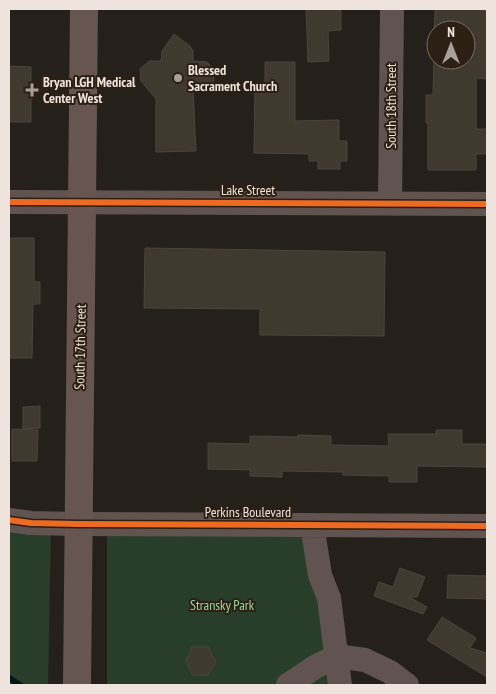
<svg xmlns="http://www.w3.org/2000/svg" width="496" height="694" font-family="'PT Sans Narrow',sans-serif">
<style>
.green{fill:#283e2a}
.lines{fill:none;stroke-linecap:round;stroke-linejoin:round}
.stream{stroke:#031618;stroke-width:6}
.building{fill:#40392f;stroke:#4b453f;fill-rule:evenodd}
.street{stroke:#605350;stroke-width:24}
.secondary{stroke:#665550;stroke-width:28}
.cycleway-casing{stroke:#2c1f14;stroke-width:9}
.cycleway{stroke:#ed6a23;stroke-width:6}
.poi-dot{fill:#a89f99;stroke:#2c1f14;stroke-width:2}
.labels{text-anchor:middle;stroke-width:4;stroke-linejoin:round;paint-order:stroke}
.poi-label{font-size:14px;font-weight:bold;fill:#eee4dd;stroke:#2c1f14;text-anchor:start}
.street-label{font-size:14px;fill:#eee4dd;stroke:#2c1f14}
.park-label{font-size:14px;fill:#96da9f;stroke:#2c1f14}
</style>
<rect width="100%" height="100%" fill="#26201a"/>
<path class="green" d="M 9,520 L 51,524 L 48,685 L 9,685 Z
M 107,524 L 312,525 L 340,685 L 107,685 Z"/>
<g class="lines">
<path class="stream" d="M 9,678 L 20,685"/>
</g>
<path class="building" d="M 306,9 L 341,9 L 341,30 L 328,31 L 329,61 L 308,62 Z
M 435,9 L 487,9 L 487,79 L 476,78 L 476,129 L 487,129 L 487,154 L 476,154 L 476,170 L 428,170 L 428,123 L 426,123 L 426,95 L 433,95 ZM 436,30 L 466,30 L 466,60 L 436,60 Z
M 174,34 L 190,46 L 193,51 L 193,61 L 207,62 L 213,69 L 214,81 L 206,89 L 193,89 L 196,151 L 156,152 L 156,99 L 141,81 L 140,69 L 149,61 L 161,61 L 162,51 Z
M 265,62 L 295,62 L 295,121 L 339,120 L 339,141 L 347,141 L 347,161 L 340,161 L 340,169 L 318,169 L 318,161 L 309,161 L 309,154 L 254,153 L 255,86 L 265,86 Z
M 9,66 L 31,67 L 31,122 L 9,122 Z
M 9,238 L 34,238 L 34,282 L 40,282 L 40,304 L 33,304 L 32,358 L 9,358 Z
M 145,248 L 385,252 L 384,336 L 260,335 L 260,309 L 144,308 Z
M 40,406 L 40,428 L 23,429 L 23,407 Z
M 12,429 L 38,430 L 37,461 L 12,461 Z
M 436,430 L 462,430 L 462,444 L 487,444 L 487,467 L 417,466 L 417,482 L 389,482 L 389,476 L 343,475 L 343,472 L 282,471 L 282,477 L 250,476 L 250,470 L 208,469 L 208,443 L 250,444 L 250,436 L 298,437 L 298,435 L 331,436 L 331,445 L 389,446 L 388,434 L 436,434 Z
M 400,568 L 425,577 L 417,597 L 409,597 L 427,607 L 423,614 L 374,596 L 379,582 L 393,587 Z
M 448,575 L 487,576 L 487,599 L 447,598 Z
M 442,617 L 476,638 L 470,648 L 487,653 L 487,677 L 427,640 Z
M 192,647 L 208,647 L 216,662 L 208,675 L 193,675 L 186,662 Z"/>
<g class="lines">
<path class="street" d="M 9,202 L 487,204
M 390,203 L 392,9
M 9,520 L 31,523 L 78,524 L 487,526
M 312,525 L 320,575 L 329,598 L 340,685
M 288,685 L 315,667 L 337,656 L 365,660 L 390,672 L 407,685"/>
<path class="secondary" d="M 77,685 L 84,9"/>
<defs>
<path id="cycleway" d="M 9,202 L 487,204
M 9,520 L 31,523 L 78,524 L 487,526"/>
</defs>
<use href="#cycleway" class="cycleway-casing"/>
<use href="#cycleway" class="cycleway"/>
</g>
<g class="poi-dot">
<circle cx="178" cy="78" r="5"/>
<path d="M29.5 82.5h5v5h5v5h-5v5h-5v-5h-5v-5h5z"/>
</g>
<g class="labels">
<g class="poi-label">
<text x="188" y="75">Blessed<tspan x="188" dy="16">Sacrament Church</tspan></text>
<text x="43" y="87">Bryan LGH Medical<tspan x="43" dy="16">Center West</tspan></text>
</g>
<g class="street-label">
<text transform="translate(391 106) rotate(-90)" y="5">South 18th Street</text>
<text x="248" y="195">Lake Street</text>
<text transform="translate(80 347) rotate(-89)" y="5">South 17th Street</text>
<text x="248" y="517">Perkins Boulevard</text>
</g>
<g class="park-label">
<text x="222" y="610">Stransky Park</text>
</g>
</g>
<rect width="496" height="694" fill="none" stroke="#eee4dd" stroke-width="20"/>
<g transform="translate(451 45)"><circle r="24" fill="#2c1f14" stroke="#7a6e64"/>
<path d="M0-4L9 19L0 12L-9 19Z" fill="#a89f99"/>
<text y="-8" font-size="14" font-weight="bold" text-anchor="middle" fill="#eee4dd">N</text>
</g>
</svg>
